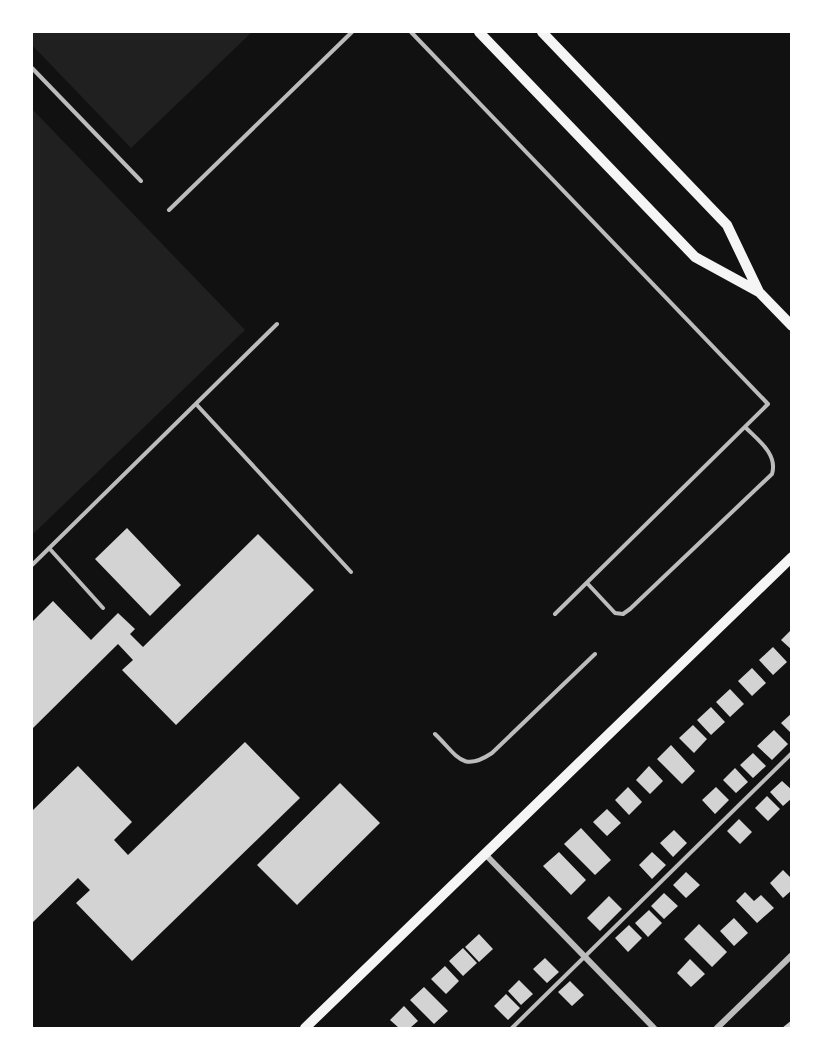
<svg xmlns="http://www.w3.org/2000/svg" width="823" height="1060" font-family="'Titillium Web',sans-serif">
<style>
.green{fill:#202020}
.building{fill:#d3d3d3}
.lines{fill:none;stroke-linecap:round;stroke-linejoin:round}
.service{stroke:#bcbcbc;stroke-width:4}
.minor{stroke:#bcbcbc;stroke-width:6}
.secondary{stroke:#f5f5f5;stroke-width:10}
</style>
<rect width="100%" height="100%" fill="#111"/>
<path class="green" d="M 32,32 L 252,32 L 131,148 L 32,45 Z
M 32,109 L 245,330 L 32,535 Z"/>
<path class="building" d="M 127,528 L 181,585 L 150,616 L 95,559 Z
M 258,534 L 314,590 L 176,725 L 122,670 L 133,660 L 118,644 L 32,729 L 32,622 L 53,601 L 91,640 L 118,613 L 135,629 L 130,634 L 143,647 Z
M 792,629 L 792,650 L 781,640 Z
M 773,647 L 787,662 L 773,675 L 759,660 Z
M 752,668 L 766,683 L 752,696 L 738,681 Z
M 730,689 L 744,704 L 730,717 L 716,702 Z
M 711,707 L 725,722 L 711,735 L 697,720 Z
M 792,713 L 792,734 L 781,723 Z
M 693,725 L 707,739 L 694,753 L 679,738 Z
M 774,730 L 788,744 L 772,760 L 757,746 Z
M 245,742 L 300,798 L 132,961 L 76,903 L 90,890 L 78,878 L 32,923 L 32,811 L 78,766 L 132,822 L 114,840 L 128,855 Z
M 671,745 L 695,771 L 682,784 L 657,759 Z
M 753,753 L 766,766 L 753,778 L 740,765 Z
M 649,766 L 663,781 L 650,794 L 636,780 Z
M 735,768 L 748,782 L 736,793 L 723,780 Z
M 782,781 L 792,790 L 792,798 L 783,806 L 770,792 Z
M 340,783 L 380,823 L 297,905 L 257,865 Z
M 628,787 L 642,802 L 629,815 L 615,800 Z
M 716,787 L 729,800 L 715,814 L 702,800 Z
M 767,796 L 780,809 L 768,821 L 755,808 Z
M 607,809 L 621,823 L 607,836 L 593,822 Z
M 739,819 L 752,832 L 740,844 L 727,831 Z
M 581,828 L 611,860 L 595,875 L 564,844 Z
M 674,830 L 687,843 L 673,857 L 660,843 Z
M 559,852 L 586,880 L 571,895 L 543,866 Z
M 652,852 L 666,865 L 652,879 L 639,865 Z
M 783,870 L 792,879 L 792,890 L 783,898 L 770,883 Z
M 686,872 L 700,885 L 686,898 L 673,885 Z
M 745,892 L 754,901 L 761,895 L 774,908 L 757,923 L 736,901 Z
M 664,893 L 678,906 L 664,919 L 651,906 Z
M 609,896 L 622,909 L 600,931 L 587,918 Z
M 649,910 L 662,923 L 648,937 L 635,923 Z
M 734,918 L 748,933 L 734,946 L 720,931 Z
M 699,924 L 727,952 L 712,967 L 684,939 Z
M 629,925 L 642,938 L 628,952 L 615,938 Z
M 479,934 L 493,949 L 479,962 L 465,947 Z
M 463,948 L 477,963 L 463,976 L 449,961 Z
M 545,958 L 559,972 L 547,983 L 533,969 Z
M 690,959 L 705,974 L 691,987 L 677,973 Z
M 445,966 L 459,981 L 446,994 L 431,979 Z
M 519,980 L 533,994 L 521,1005 L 508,991 Z
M 570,981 L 584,995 L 572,1006 L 558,992 Z
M 424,987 L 448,1011 L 434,1024 L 410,1000 Z
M 506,994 L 520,1008 L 508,1020 L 494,1006 Z
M 404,1006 L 418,1021 L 410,1028 L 399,1028 L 390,1020 Z
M 792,1020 L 792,1028 L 782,1028 Z"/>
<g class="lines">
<path class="service" d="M 411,32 L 768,404 L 555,614
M 32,68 L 141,181
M 169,210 L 352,32
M 196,404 L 351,572
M 49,548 L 103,608
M 32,565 L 277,324
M 587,583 L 615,613 L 623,614 L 630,609 L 772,474 C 778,454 758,440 745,427
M 435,734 C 458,756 462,773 492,753 L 595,654
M 512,1028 L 792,753"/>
<path class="minor" d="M 485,854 L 654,1028
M 717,1028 L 792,955"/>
<path class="secondary" d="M 479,32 L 695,257 L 759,292 L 792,326
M 542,32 L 727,225 L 759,292
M 305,1028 L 792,557"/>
</g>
<rect width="823" height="1060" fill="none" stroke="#ffffff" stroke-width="66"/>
</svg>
